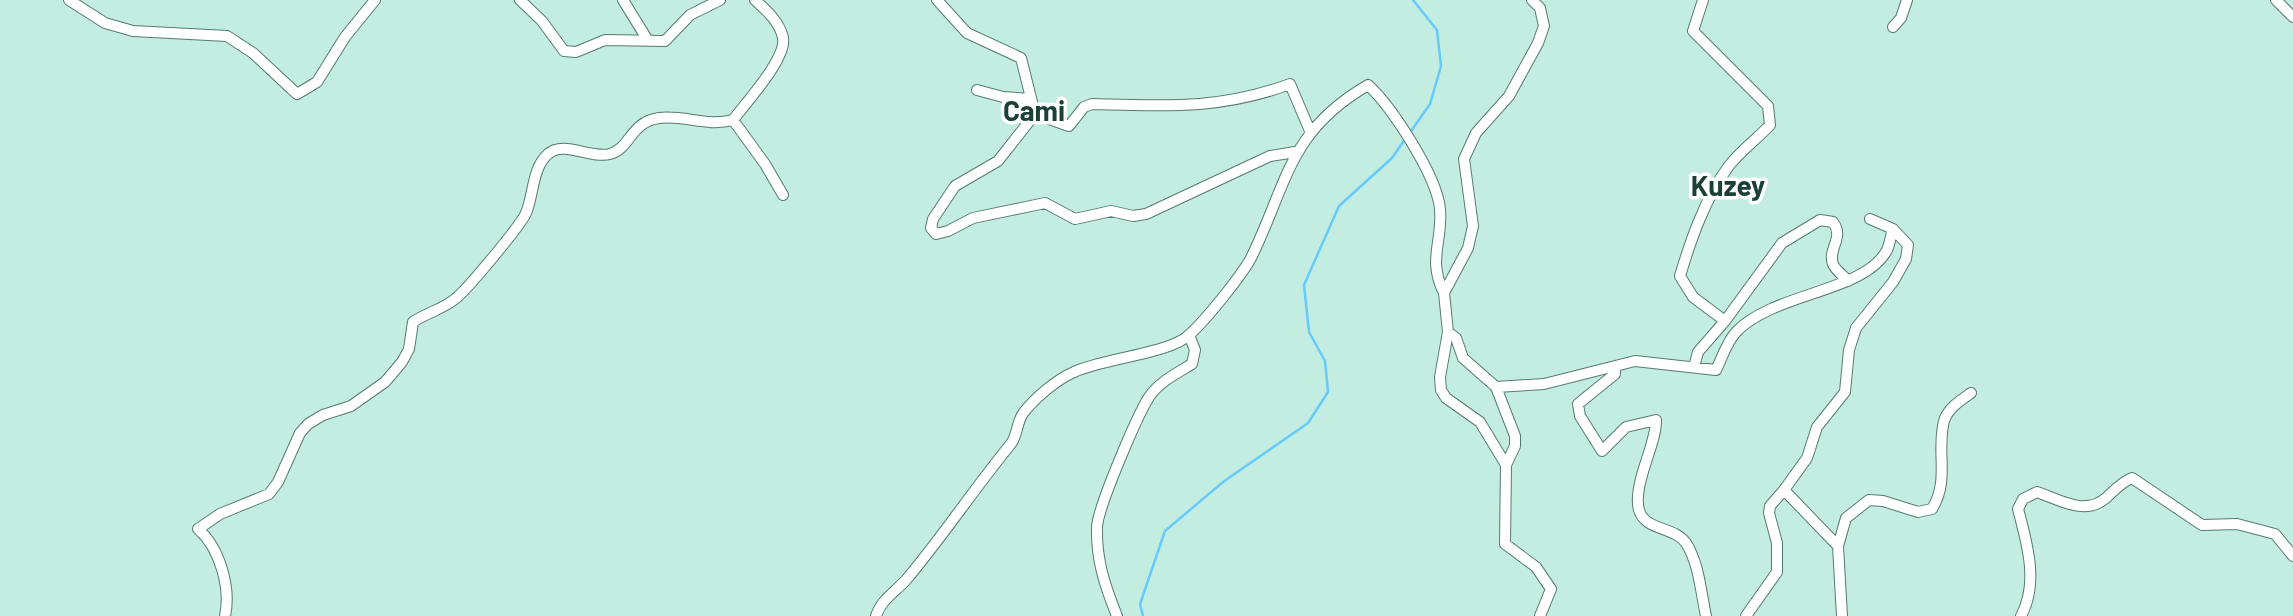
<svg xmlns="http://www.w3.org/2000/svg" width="2293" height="616" font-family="Barlow,sans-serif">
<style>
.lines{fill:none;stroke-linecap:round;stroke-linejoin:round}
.stream{stroke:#67cafd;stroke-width:2.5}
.minor-casing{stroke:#557b70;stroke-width:12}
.minor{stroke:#fff;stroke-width:10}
.labels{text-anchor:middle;stroke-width:7;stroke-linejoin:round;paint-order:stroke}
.district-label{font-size:28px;font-weight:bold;fill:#1b4137;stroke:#fff}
</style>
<rect width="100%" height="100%" fill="#c4ede1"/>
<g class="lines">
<path class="stream" d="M 1409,134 L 1430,104 L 1441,66 L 1437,30 L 1413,0
M 1143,616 L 1140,604 L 1165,531 L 1223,482 L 1308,423 L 1328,392 L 1325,361 L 1309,332 L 1304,285 L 1339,206 L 1392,158 L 1405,139"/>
<defs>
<path id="minor" d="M 69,0 L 105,23 L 133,31 L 227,36 L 253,53 L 297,94 L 317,82 L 345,37 L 375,0
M 520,0 L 542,21 L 564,51 L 576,52 L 605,40 L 665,41 L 690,15 L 720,0
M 623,0 L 647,39
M 937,0 L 967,33 L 1021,58 L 1035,114
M 1532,0 L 1540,8 L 1544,26 L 1538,43 L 1509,96 L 1476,133 L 1464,159 L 1473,226 L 1468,248 L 1444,293 L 1448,332 L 1440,377 L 1441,390 L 1446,398 L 1480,422 L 1506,465 L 1505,544 L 1536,567 L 1551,589 L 1540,616
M 1703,0 L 1693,31 L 1768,106 L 1770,125 C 1757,139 1739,152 1728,167 C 1705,199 1691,239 1680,276 L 1693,297 L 1725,321
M 2276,0 L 2293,17
M 1893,27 L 1901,18 L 1907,0
M 977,90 L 1003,97 L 1031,99
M 1035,114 L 998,161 L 955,186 L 933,219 L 931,228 L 936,234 L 948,231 L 973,218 L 1045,203 L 1075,219 L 1111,211 L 1133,216 L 1146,214 L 1270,156 L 1295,152
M 1035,114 L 1069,126 L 1084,107 L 1092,104 C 1165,106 1220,110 1290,84 L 1310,131
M 733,120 L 765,164 L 783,195
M 1448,332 L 1456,338 L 1463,358 L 1496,387 L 1515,436 L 1515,446 L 1506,465
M 1615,366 L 1615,374 L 1578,404 L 1580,416 L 1602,451 L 1626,427 L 1656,420 C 1657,443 1632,485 1639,510 C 1645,531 1674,526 1686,543 C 1699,563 1701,593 1706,616
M 1694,367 L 1698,352 L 1725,321 L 1782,243 L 1820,220 L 1833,222 C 1845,238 1827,249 1833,264 C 1835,270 1844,276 1848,281
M 1496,387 L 1544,384 L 1635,361 L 1716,370 C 1722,358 1727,341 1737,331 C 1776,292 1865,292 1887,250 C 1890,243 1891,235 1893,229
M 1838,546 L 1784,490 L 1807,458 L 1817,427 L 1845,392 L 1849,350 L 1856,328 L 1893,282 L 1906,259 L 1908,245 L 1893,229 L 1870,219
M 225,616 C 231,588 220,548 198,529 L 220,514 L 269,494 L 278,482 L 300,433 L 308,424 L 323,415 L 351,406 L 385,382 L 402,362 L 409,349 L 413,322 C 426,313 443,309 455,299 C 466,291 521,225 526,213 C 534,194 532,168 548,154 C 563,140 591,159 610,154 C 631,148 630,122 659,118 C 686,115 706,127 733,120 C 745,104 787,58 783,38 C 780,22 766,10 755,0
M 876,616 C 881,600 895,592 906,580 C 943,536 974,489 1010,445 C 1018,436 1016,422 1024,412 C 1036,397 1056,380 1074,372 C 1101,359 1171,353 1189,335 C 1205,321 1243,274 1252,256 C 1288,181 1289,131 1368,85 C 1392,107 1437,176 1440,209 C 1443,242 1427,259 1444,293
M 1117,616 C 1105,586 1096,560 1097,527 C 1098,507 1137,416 1149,397 C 1159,382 1177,373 1192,364 L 1195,350 L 1189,335
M 1746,616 L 1777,572 L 1777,543 L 1769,513 L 1770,506 L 1784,490
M 1842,616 L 1838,546 L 1846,518 L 1869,500 L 1883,501 L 1918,512 L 1932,509 C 1950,480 1936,451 1944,421 C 1948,408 1961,400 1971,393
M 2021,616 C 2039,583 2027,543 2018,509 L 2023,499 L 2037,492 C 2060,500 2085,516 2106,498 C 2115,490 2120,483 2132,478 L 2202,525 L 2237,524 L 2275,534 L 2293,556"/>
</defs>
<use href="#minor" class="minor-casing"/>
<use href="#minor" class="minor"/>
</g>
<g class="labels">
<g class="district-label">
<text x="1034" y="121">Cami</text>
<text x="1728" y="196">Kuzey</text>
</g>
</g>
</svg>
